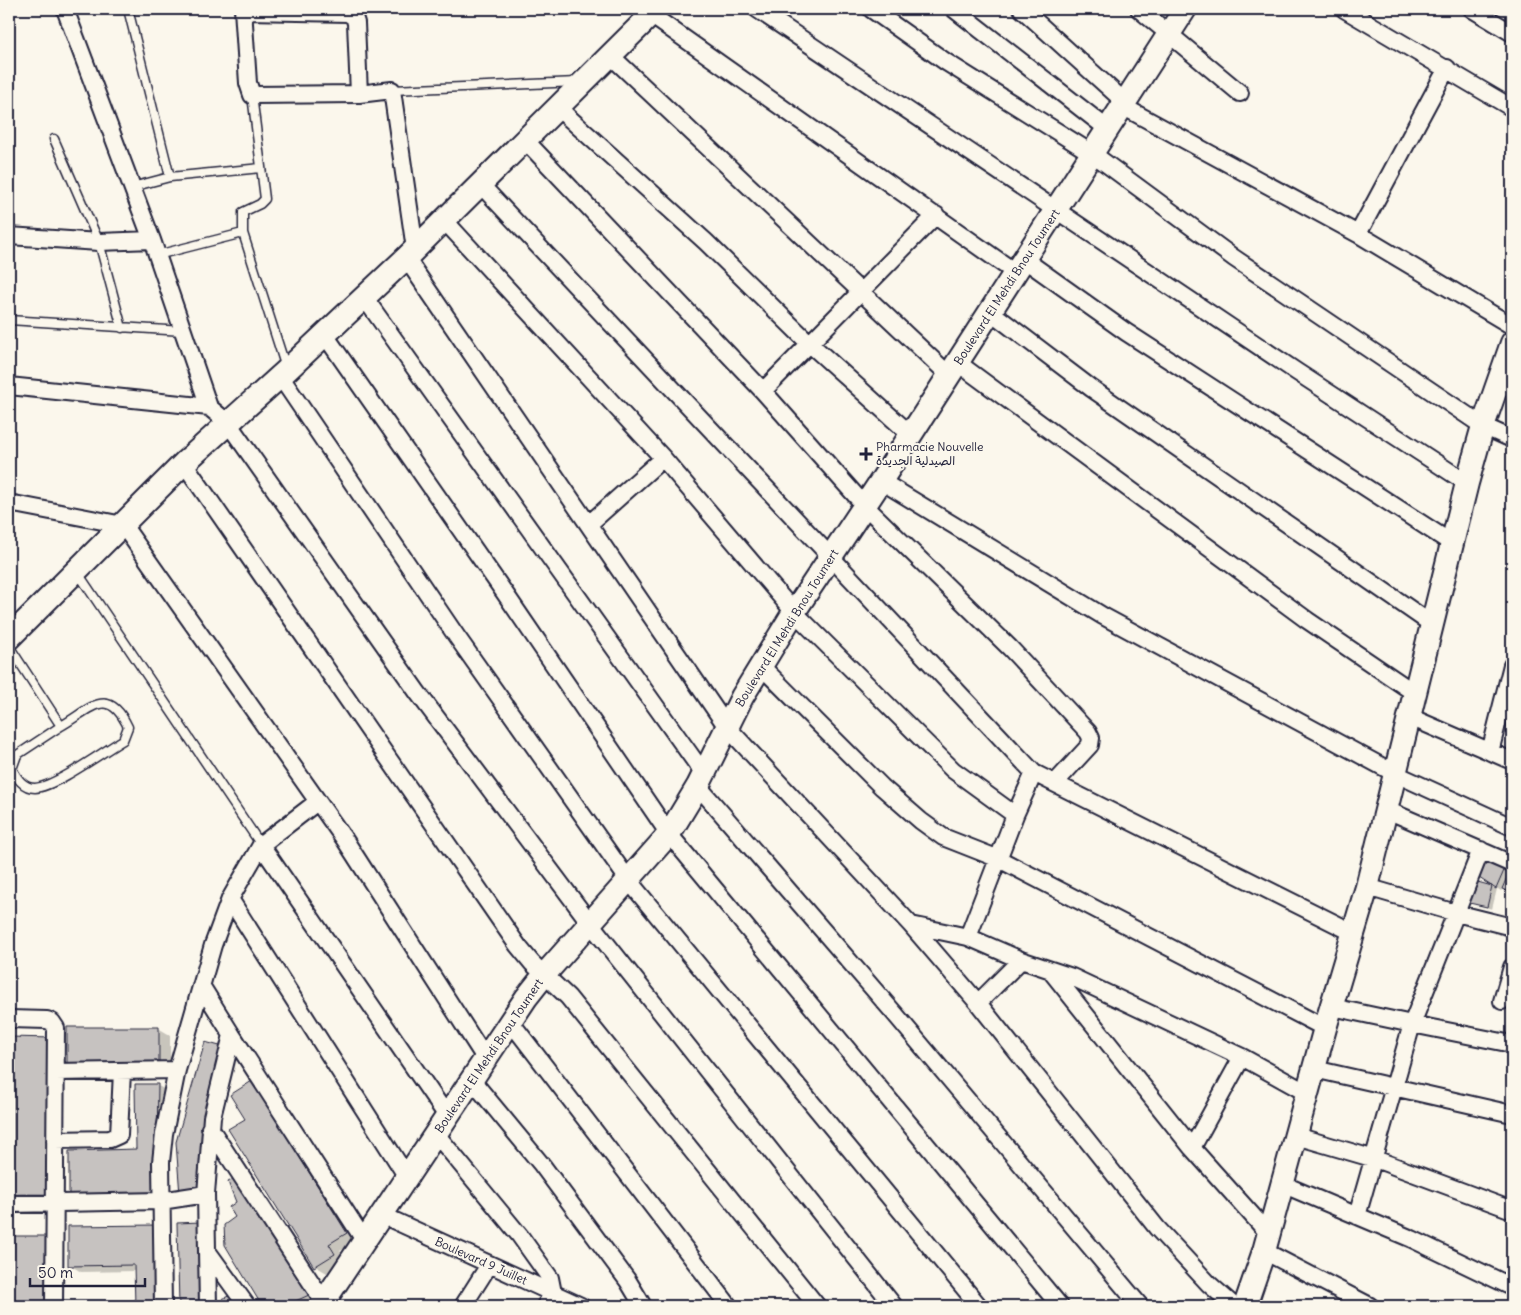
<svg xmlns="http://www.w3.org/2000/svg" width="1521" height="1315" font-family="Delius,'Playpen Sans Arabic',sans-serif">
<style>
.shadow{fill:#0003}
.building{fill:#c6c2c0;stroke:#22223b}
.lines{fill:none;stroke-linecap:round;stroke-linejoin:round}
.lane-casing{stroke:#22223b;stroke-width:11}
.street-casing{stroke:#22223b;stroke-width:20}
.secondary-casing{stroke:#22223b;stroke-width:26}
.lane{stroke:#fbf7ec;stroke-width:8}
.street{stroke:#fbf7ec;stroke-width:16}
.secondary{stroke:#fbf7ec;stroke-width:22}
.poi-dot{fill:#22223b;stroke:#fbf7ec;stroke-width:2}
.labels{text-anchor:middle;stroke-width:4;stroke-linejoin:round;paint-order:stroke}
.street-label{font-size:12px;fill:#22223b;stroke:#fbf7ec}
.poi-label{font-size:12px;fill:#22223b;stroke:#fbf7ec;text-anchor:start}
</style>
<rect width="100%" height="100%" fill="#fbf7ec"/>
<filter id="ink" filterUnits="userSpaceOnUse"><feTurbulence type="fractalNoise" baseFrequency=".02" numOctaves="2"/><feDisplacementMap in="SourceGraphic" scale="10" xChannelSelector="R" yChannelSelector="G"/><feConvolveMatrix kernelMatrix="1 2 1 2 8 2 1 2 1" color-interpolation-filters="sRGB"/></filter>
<g filter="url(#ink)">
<path class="shadow" d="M 1484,860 L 1512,872 L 1512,893 L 1503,888 L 1501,891 L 1478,876 Z
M 1474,883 L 1497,889 L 1492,909 L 1467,902 Z
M 158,1028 L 170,1035 L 170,1073 L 80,1074 Z
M 53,1039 L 64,1046 L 63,1204 Z
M 206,1044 L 238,1055 L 213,1150 L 193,1200 Z
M 252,1083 L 264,1090 L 358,1240 L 340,1251 L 346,1261 L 327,1273 L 315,1266 Z
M 137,1085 L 158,1086 L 170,1092 L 168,1204 L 137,1150 Z
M 237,1202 L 319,1302 L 310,1306 L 264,1306 L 226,1245 L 237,1217 Z
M 156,1226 L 169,1306 L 136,1306 L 136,1271 L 81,1272 L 70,1265 Z
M 9,1230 L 10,1274 L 9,1274 Z
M 13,1237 L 52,1237 L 64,1244 L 64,1306 L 13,1306 Z"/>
<path class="building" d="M 1483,858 L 1506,866 L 1496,889 L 1476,876 Z
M 1510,870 L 1512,870 L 1512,893 L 1502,889 Z
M 1474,881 L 1492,886 L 1487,907 L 1465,902 Z
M 67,1027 L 159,1027 L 159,1067 L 67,1068 Z
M 9,1037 L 53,1038 L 52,1198 L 9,1198 Z
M 205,1042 L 227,1048 L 201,1143 L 201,1192 L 180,1195 L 176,1142 Z
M 252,1081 L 347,1233 L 329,1244 L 335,1254 L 314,1267 L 228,1129 L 245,1119 L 230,1095 Z
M 135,1084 L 158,1084 L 156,1198 L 69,1199 L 69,1151 L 136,1149 Z
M 237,1177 L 309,1295 L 289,1304 L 290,1306 L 262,1306 L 225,1245 L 224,1225 L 235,1217 L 229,1207 L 236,1202 L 228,1182 Z
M 201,1222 L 202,1306 L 179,1306 L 177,1223 Z
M 157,1225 L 158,1306 L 135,1306 L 134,1265 L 68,1266 L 68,1226 Z
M 12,1236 L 53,1236 L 53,1306 L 12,1306 Z
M 235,1293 L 243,1306 L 222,1306 L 222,1299 Z"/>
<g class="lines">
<defs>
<path id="lane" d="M 128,9 L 170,177
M 392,90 L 577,82
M 54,139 L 99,242 L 122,328
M 132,187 L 170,177 L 261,168
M 243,233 L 243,212 L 260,204 L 265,199 L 252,95
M 157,255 L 243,233 L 286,368
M 9,320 L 183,331
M 78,573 L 261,845
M 9,646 L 61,726 L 17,755 L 12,769 C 17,778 23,788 35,788 C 55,787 104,751 123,740 L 128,727 C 108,685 91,709 61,726"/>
<path id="street" d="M 65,9 L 152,240 L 209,407 L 228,423 L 418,693 L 590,923 L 894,1306
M 243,9 L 248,83 L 252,95 L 359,94 L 392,90 L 415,249
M 757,9 L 1297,372 L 1467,483
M 871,9 L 946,62 L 1093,154 L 1234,258 L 1483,426 L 1512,439
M 954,9 L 1109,130
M 1022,9 L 1126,103
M 1139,9 L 1240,93
M 1344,9 L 1512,108
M 1472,9 L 1512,33
M 243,11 L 348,13 L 354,17 L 356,23 L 359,94
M 651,15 L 1016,273
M 610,55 L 950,376
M 1124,107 L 1358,234 L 1512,326
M 558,108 L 706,242 L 809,343 L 911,435
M 525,140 L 763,391 L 865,506 L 1010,648 L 1088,732 L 1091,738 L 1090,745 L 1055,783
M 480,184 L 1034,773 L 1354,933
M 444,220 L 663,458 L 794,612 L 953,770 L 1015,815
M 1358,234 L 1447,68
M 9,236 L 99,242 L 152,240
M 406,258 L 727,727 L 911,925 L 978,1003 L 1157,1228 L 1209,1284 L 1234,1306
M 1025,260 L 1126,332 L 1453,544
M 364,297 L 704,774
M 991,312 L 1091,388 L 1433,625
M 325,335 L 504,592 L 669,834 L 1060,1306
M 958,363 L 1307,620 L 1416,694
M 280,376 L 457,637 L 629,881 L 979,1306
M 9,386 L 209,407
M 763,391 L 936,215
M 184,463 L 518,946 L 532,963 L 568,997 L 817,1306
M 881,481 L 1103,616 L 1396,774 L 1512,827
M 9,503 L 123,525 L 345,840 L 485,1058
M 589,524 L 663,458
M 761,666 L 882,787 L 921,821 L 943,837 L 999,859 L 1325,1028
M 1410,717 L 1512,761
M 1490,752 L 1512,665
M 698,786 L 895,1014 L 1140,1306
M 1387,810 L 1512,864
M 261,845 L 447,1116
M 1481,850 L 1456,913 L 1512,927
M 1367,887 L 1456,913 L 1412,1024 L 1512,1044
M 230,899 L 407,1177
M 911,925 L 968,937 L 1021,960 L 1072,977 L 1242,1057 L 1307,1093
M 968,937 L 1015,815 L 1034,773
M 1050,970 L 1192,1148 L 1269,1234
M 202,987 L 232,1035
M 1502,1001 L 1512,967
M 978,1003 L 1021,960
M 1332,1007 L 1412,1024 L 1357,1216
M 9,1019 L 47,1020 L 52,1022 L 56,1028 L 54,1306
M 510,1021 L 729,1306
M 1314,1069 L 1512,1114
M 56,1072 L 177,1070
M 471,1079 L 542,1165 L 628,1281 L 643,1306
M 210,1128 L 324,1302
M 436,1134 L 520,1236 L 550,1278 L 553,1293 L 545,1306
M 1296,1136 L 1375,1159 L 1512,1210
M 55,1140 L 110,1139 L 119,1135 L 122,1071
M 1192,1148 L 1242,1057
M 1282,1184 L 1412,1239 L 1512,1287
M 206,1194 L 212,1117 L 232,1035 L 364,1240
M 9,1204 L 161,1201 L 206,1194 L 208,1306
M 382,1215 L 581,1306
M 1264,1251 L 1370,1306
M 208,1252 L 247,1306
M 163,1306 L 161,1162 L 164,1134 L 177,1070 L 213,945 L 230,899 L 261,845 L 317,802
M 463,1306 L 489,1265"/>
<path id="secondary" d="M 9,638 L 184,463 L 286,371 L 406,258 L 657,9
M 321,1306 L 526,998 L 545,974 L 669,834 L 698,786 L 742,697 L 794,612 L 881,481 L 1185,9
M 1245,1306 L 1264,1251 L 1325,1028 L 1367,887 L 1467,483 L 1483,426 L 1512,343"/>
</defs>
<use href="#lane" class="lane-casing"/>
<use href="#street" class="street-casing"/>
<use href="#secondary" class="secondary-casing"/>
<use href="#lane" class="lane"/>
<use href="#street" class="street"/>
<use href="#secondary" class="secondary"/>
</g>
</g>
<path class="poi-dot" d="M863.5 446.5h5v5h5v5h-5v5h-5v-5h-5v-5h5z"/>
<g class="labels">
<g class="street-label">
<text transform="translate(1007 287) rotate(-57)" y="4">Boulevard El Mehdi Bnou Toumert</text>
<text transform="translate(787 628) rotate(-58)" y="4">Boulevard El Mehdi Bnou Toumert</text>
<text transform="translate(489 1056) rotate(-56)" y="4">Boulevard El Mehdi Bnou Toumert</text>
<text transform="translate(481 1261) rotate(24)" y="4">Boulevard 9 Juillet</text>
</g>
<g class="poi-label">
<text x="876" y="451">Pharmacie Nouvelle<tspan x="876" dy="14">الصيدلية الجديدة</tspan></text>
</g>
</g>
<rect width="1521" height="1315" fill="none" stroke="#fbf7ec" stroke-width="30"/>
<rect x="15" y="15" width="1491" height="1285" fill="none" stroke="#22223b" stroke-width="2" filter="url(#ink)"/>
<path d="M30 1278v8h115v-8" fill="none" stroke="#22223b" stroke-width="2.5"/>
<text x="38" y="1278" font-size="15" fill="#22223b" stroke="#fbf7ec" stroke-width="4" paint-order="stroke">50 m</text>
</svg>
